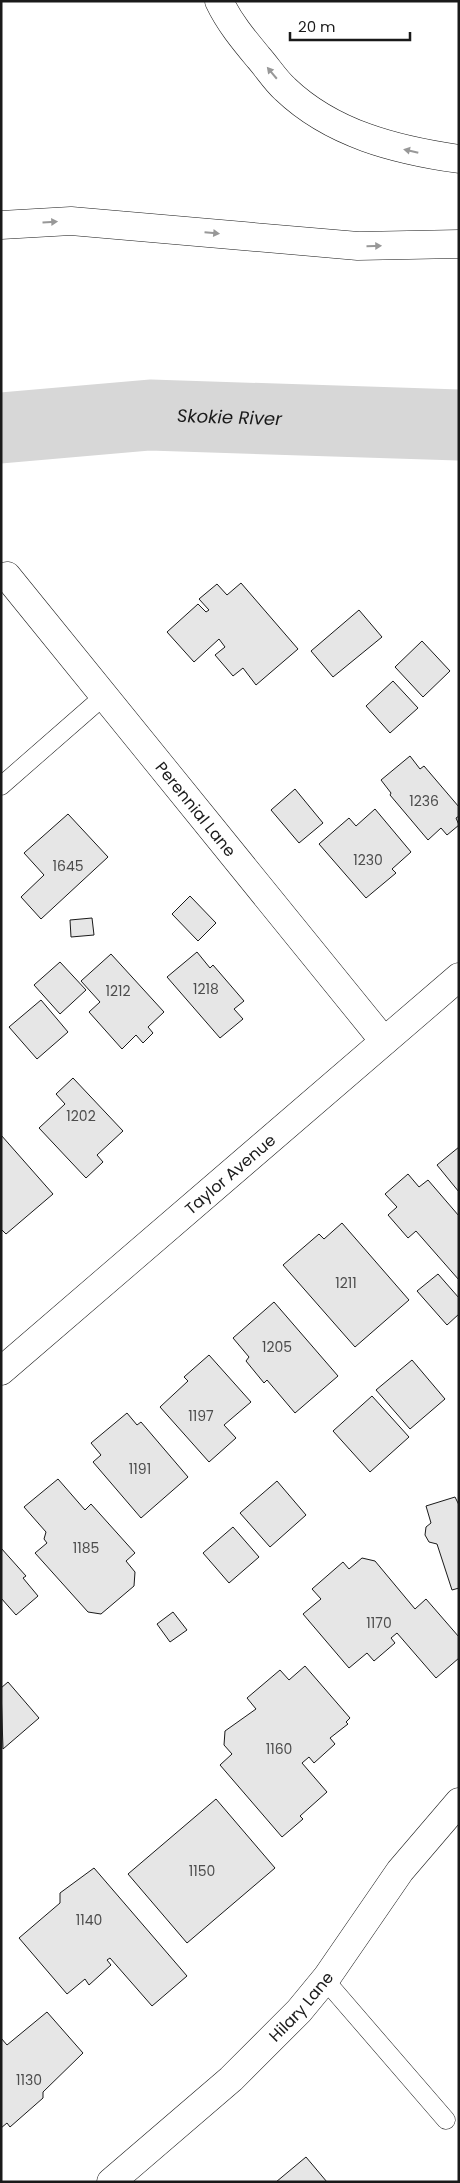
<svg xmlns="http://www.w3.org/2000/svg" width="460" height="2183" font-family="Poppins,sans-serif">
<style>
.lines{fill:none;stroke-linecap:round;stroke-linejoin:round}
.river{stroke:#d7d7d7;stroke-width:71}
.building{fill:#e6e6e6;stroke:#1a1a1a}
.lane-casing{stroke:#1a1a1a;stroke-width:19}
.street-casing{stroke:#1a1a1a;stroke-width:29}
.highway-casing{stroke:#1a1a1a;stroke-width:29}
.lane{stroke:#fff;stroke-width:18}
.street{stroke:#fff;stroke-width:28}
.highway{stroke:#fff;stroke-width:28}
.oneway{fill:#989898}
.labels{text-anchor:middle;stroke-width:4;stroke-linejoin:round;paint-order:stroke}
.number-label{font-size:14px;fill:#4d4d4d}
.street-label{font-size:16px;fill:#1a1a1a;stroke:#fff}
.water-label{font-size:18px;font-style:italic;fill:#1a1a1a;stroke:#fff}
</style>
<rect width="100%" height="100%" fill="#fff"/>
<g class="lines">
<path class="river" id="s1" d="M 1,428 L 150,415 L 459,425"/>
</g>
<path class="building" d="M 241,583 L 298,649 L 256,685 L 243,668 L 233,676 L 215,655 L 225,647 L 219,639 L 194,662 L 167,632 L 198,604 L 206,612 L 209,610 L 199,599 L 217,584 L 227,595 Z
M 359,610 L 382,637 L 333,677 L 311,651 Z
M 422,641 L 450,671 L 423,697 L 395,667 Z
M 393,681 L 418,708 L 390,733 L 366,706 Z
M 410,756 L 420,769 L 424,766 L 459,807 L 459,816 L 456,818 L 459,825 L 447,835 L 441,828 L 428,840 L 390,795 L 391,793 L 381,780 Z
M 295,789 L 323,823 L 299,843 L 271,810 Z
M 375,809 L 411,852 L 392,869 L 396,873 L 366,898 L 319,844 L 349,818 L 356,826 Z
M 68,814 L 108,857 L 41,919 L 21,897 L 44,875 L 24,853 Z
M 190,896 L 216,923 L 198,941 L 172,914 Z
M 92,918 L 94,935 L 71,937 L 70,920 Z
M 197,952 L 210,968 L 213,965 L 244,1001 L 234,1009 L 243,1019 L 220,1038 L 167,977 Z
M 111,954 L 164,1012 L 148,1027 L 153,1033 L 143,1043 L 136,1035 L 122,1049 L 89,1012 L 100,1002 L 81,981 Z
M 60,962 L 86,990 L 60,1014 L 34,985 Z
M 41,1000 L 68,1032 L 37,1059 L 9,1027 Z
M 73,1078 L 123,1131 L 97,1155 L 103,1162 L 86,1178 L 39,1128 L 65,1104 L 56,1094 Z
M 1,1135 L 53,1194 L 6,1234 L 1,1229 Z
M 459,1147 L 459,1192 L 437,1165 Z
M 408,1174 L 419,1187 L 428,1180 L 459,1216 L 459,1280 L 416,1231 L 408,1238 L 388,1215 L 397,1207 L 385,1194 Z
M 342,1223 L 409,1300 L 355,1347 L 283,1265 L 319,1234 L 324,1239 Z
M 438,1274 L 459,1298 L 459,1314 L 447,1325 L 417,1291 Z
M 274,1302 L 338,1376 L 295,1413 L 267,1380 L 264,1383 L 246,1361 L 249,1357 L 233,1338 Z
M 209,1355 L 251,1402 L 224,1425 L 236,1438 L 209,1462 L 160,1407 L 188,1381 L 184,1377 Z
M 412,1360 L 445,1399 L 410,1429 L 376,1390 Z
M 372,1396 L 409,1437 L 370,1472 L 333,1431 Z
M 127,1413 L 137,1425 L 141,1422 L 188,1477 L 141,1518 L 93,1462 L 101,1455 L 91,1443 Z
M 58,1479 L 85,1510 L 91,1504 L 135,1553 L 126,1561 L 135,1572 L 134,1586 L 101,1614 L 88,1612 L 35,1553 L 47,1543 L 44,1539 L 46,1532 L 24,1507 Z
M 277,1481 L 306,1515 L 270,1547 L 240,1513 Z
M 455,1497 L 459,1505 L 459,1588 L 452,1590 L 437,1544 L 429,1542 L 425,1535 L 426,1527 L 431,1523 L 426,1506 Z
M 233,1527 L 259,1557 L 229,1583 L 203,1553 Z
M 1,1548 L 26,1576 L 23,1578 L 38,1596 L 16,1615 L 1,1598 Z
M 362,1558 L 375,1561 L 415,1609 L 426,1599 L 459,1637 L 459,1658 L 436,1678 L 397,1633 L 391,1638 L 395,1643 L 374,1661 L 367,1653 L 349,1668 L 303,1614 L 321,1599 L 312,1589 L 343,1562 L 349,1569 Z
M 173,1612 L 187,1630 L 170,1642 L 157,1624 Z
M 305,1666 L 350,1718 L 346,1722 L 348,1724 L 330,1738 L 335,1744 L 314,1763 L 309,1757 L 302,1763 L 327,1792 L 300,1816 L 303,1819 L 282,1837 L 220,1765 L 232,1754 L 224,1745 L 225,1731 L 256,1709 L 247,1698 L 280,1670 L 289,1680 Z
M 8,1682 L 39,1718 L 3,1749 L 1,1688 Z
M 216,1799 L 275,1868 L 187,1943 L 128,1874 Z
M 94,1868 L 187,1976 L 152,2006 L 110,1958 L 107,1960 L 111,1965 L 89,1985 L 85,1979 L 67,1994 L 19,1938 L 60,1903 L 60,1893 Z
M 47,2012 L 83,2053 L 43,2092 L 43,2098 L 10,2127 L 7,2123 L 1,2128 L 1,2038 L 7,2045 Z
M 306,2157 L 327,2182 L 276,2182 Z"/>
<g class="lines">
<defs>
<path id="lane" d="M 1,786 L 104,696
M 325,1980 L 446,2120"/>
<g id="street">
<path id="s2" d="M 7,576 L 384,1041"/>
<path id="s3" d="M 1,1371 L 459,977"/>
<path id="s4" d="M 111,2182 L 231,2079 L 299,2011 L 327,1977 L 400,1871 L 459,1802"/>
</g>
<path id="highway" d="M 219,1 C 229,22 243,39 258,57 C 267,67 275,80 285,89 C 332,134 396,150 459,159
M 1,225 L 71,221 L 358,246 L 459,244"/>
</defs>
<use href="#lane" class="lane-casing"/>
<use href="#street" class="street-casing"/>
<use href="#highway" class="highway-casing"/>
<use href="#lane" class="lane"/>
<use href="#street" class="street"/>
<use href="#highway" class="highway"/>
</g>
<defs><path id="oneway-solid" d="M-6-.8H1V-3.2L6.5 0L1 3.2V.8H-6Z" transform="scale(1.25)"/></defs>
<g class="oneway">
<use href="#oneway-solid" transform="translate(272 73) rotate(-130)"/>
<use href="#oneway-solid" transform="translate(411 151) rotate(-167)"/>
<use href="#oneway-solid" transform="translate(50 222) rotate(-3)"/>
<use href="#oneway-solid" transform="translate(212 233) rotate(5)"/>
<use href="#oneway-solid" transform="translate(374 246) rotate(-1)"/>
</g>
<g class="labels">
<g class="number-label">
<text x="424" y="806">1236</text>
<text x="368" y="865">1230</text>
<text x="68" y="871">1645</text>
<text x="206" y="994">1218</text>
<text x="118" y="996">1212</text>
<text x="81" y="1121">1202</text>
<text x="346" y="1288">1211</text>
<text x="277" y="1352">1205</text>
<text x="201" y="1421">1197</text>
<text x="140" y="1474">1191</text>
<text x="86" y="1553">1185</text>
<text x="379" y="1628">1170</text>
<text x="279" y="1754">1160</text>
<text x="202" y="1876">1150</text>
<text x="89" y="1925">1140</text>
<text x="29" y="2085">1130</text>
</g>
<g class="street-label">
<text dy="6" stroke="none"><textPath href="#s2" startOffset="300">Perennial Lane</textPath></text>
<text dy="6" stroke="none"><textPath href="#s3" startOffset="302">Taylor Avenue</textPath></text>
<text dy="6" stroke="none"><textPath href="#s4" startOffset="259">Hilary Lane</textPath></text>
</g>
<g class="water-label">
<text dy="6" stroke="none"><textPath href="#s1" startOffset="229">Skokie River</textPath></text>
</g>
</g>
<rect width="460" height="2183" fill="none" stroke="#1a1a1a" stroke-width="5"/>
<path d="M290 32v8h120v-8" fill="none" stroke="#1a1a1a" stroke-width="2.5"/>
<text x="298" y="32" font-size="15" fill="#1a1a1a" stroke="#ffffff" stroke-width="4" paint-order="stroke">20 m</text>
</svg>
